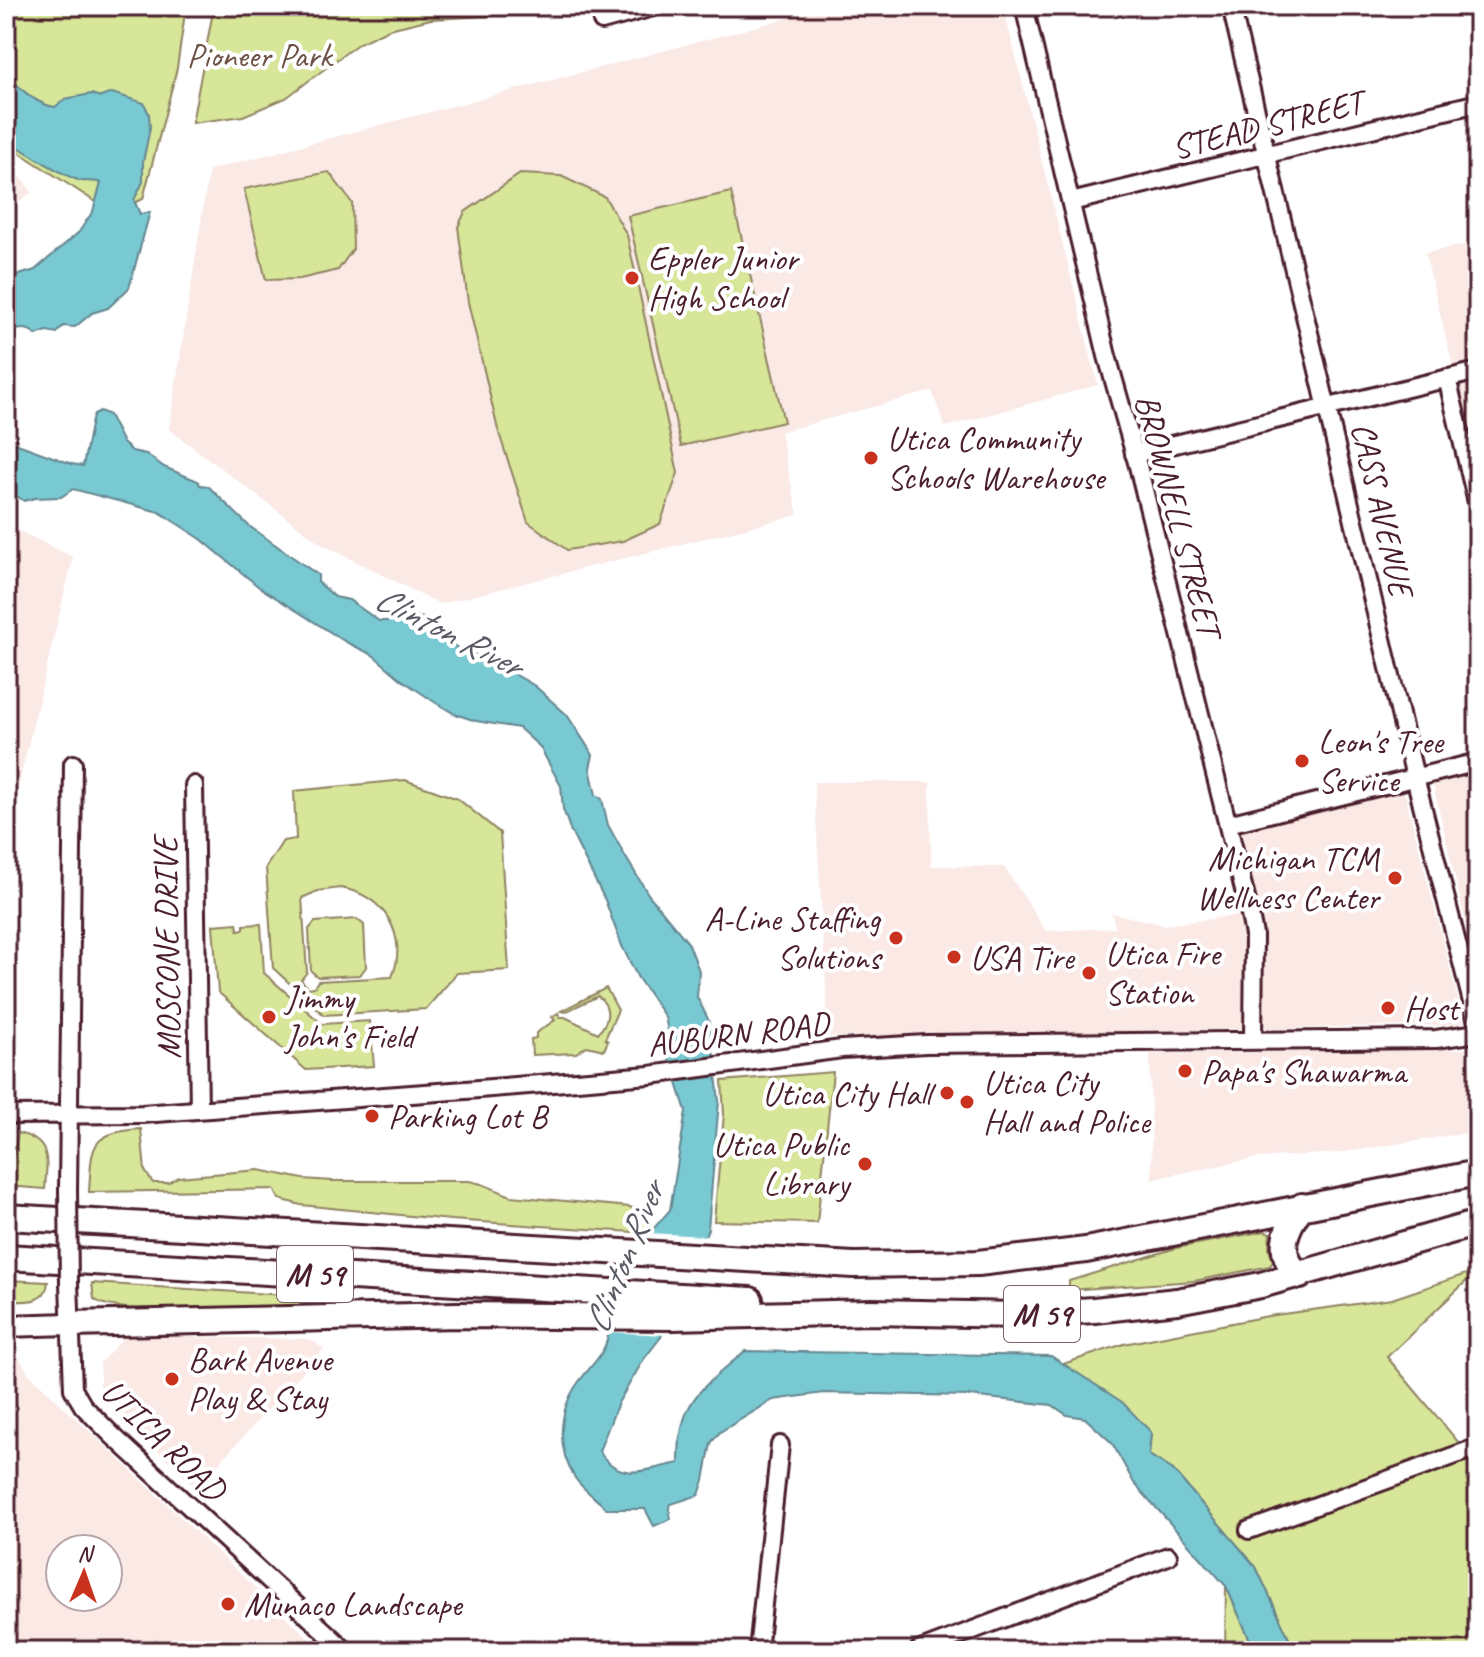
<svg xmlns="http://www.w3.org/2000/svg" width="1484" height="1657" font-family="Caveat,sans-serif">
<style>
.built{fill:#fae9e5;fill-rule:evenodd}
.green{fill:#d7e699;stroke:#908262;stroke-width:2;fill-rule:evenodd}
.water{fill:#78c9d1;stroke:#66858f;stroke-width:2}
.pier{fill:#fff}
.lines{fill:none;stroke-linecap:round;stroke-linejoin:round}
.minor-casing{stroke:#4a1f2b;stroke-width:22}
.major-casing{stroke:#4a1f2b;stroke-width:26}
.highway-casing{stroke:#4a1f2b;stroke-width:30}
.minor{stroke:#fff;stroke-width:16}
.major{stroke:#fff;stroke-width:20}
.highway{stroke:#fff;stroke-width:24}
.minor-bridge-casing{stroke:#4a1f2b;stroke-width:22;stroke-linecap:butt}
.minor-bridge{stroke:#fff;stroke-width:16}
.poi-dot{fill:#c8321e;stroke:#fff;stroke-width:3}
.labels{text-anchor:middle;stroke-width:8;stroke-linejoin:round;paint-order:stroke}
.shield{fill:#fff;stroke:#80626b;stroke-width:2}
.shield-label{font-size:32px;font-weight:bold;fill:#4a1f2b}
.park-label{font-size:34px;fill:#6d5146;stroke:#fff}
.street-label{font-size:34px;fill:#4a1f2b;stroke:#fff}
.poi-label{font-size:34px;fill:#4a1f2b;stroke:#fff;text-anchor:start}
.water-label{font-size:36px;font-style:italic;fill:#5a5a65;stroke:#fff}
</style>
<rect width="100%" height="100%" fill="#fff"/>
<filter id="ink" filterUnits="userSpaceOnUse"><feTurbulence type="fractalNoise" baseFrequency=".0125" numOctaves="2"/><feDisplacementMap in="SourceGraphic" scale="16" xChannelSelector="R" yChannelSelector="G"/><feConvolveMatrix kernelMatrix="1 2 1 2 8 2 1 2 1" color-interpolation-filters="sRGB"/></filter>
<g filter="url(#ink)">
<path class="built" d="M 835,6 L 1003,6 L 1098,385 L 945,427 L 932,391 L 780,432 L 798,515 L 440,604 L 320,543 L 169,429 L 209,170 Z
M 6,158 L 32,192 L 6,212 Z
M 1478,242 L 1478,467 L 1425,253 Z
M 6,525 L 73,557 L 6,838 Z
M 1478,771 L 1478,976 L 1433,784 Z
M 814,782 L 930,782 L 931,866 L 1004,867 L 1046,931 L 1115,928 L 1112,913 L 1164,925 L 1256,913 L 1235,833 L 1403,787 L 1464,1022 L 1450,1025 L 829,1037 Z
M 1465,1049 L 1478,1092 L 1478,1126 L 1467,1133 L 1338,1153 L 1257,1158 L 1152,1179 L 1150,1054 Z
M 125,1336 L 309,1339 L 324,1349 L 196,1488 L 110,1403 L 100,1385 L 100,1363 Z
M 6,1351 L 16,1352 L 29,1374 L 322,1651 L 6,1651 ZM 60,1549 L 108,1549 L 108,1597 L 60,1597 Z"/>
<path class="green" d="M 6,6 L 186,6 L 177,68 L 143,199 L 111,212 L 6,144 Z
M 214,6 L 539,6 L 489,16 L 431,19 L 389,29 L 359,43 L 286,98 L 243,116 L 192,123 Z
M 329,172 L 352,203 L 353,249 L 338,270 L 300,279 L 266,280 L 244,189 Z
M 520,174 L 561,176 L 605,197 L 627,235 L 678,473 L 660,524 L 623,541 L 567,550 L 528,522 L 498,430 L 468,302 L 458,227 L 465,212 Z
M 731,192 L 784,422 L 681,446 L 628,216 Z
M 405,780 L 458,799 L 500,833 L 509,970 L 457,973 L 426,1009 L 324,1015 L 273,968 L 266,867 L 283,841 L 296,839 L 294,791 ZM 340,888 C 384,894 409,936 392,977 L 318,981 L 314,987 L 308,988 L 301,980 L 307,972 L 302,898 L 318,891 Z
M 357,919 L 364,925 L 366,967 L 360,975 L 318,977 L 311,971 L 309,929 L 315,922 Z
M 237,923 L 238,930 L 244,929 L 244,925 L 261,924 L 264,973 L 322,1024 L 370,1021 L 371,1038 L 366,1038 L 366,1042 L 372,1043 L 374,1066 L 306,1070 L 218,992 L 213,925 Z
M 606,988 L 618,1010 L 605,1039 L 608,1041 L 604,1050 L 587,1046 L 576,1053 L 532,1055 L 531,1039 L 536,1038 L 536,1033 L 555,1020 L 552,1017 L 558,1013 L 560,1017 L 565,1017 L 598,1033 C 610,1021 611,1007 598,996 L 565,1012 L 561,1011 Z
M 833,1072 L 817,1223 L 714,1221 L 724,1114 L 722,1081 Z
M 141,1129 L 145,1171 L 153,1183 L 168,1183 L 178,1177 L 259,1170 L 303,1179 L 332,1181 L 469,1181 L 482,1184 L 511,1196 L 630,1207 C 644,1213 648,1218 648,1233 L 451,1220 L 301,1205 L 279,1199 L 274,1189 L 89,1192 C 92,1145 89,1133 141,1129 Z
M 18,1133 C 52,1141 47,1160 45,1189 L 7,1186 Z
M 1265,1231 L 1270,1233 L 1269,1249 L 1273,1261 L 1270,1266 L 1194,1281 L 1069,1290 L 1069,1281 L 1176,1248 Z
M 1478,1270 L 1387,1357 L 1460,1444 L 1473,1464 L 1478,1462 L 1478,1651 L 1295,1651 L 1256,1567 L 1173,1470 L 1149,1455 L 1151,1432 L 1100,1388 L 1063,1364 L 1124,1344 L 1268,1316 L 1392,1299 Z
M 6,1280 L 48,1282 C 46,1305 24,1301 6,1301 Z
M 92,1283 L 302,1296 L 311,1296 L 310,1306 C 273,1307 117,1319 94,1299 Z
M 1226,1586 L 1255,1651 L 1225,1651 Z"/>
<path class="water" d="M 6,73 C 18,87 37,105 55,107 L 65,99 L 91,94 L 101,97 L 112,93 L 144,103 L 149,114 L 150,128 L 143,162 L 143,182 L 134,200 L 140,214 L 150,212 L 129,288 L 108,308 L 92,313 L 75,327 L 63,326 L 57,333 L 47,331 L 36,335 C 26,325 18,330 6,333 L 6,279 L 35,270 L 79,232 L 93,211 L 101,183 C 93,180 90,182 82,181 C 68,179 19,148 7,139 Z
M 100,411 L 109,415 L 123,443 L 132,451 L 146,454 L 164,467 L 198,481 L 200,485 L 208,486 L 249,526 L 318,575 L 318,582 L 335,597 L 349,600 L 379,621 L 387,621 L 401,613 L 427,619 L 457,648 L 492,661 L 535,686 L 567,715 L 593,755 L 590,768 L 596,795 L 602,799 L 608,825 L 625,856 L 648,894 L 689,944 L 699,971 L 697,997 L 708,1019 L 711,1031 L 719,1101 L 708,1229 L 661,1337 L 644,1359 L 618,1403 L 599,1451 C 620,1484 647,1469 679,1463 C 678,1399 701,1390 745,1351 L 1051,1356 L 1122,1402 L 1151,1432 L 1149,1455 L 1173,1470 L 1256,1567 L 1295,1651 L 1255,1651 L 1226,1586 L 1134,1483 L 1112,1443 L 1085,1418 L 1067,1415 L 1052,1405 L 969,1396 L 824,1393 L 773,1400 L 720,1432 L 711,1443 L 704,1480 L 699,1495 L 671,1504 L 669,1508 L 671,1519 L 654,1526 L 645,1509 L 607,1509 C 597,1499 582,1489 575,1478 C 556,1448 558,1411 578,1383 C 590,1366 604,1356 608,1336 L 654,1228 L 670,1210 L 686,1111 L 669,1058 L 670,1041 L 665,1017 L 638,978 L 622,946 L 605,900 L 571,832 L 563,809 L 561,786 L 540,747 L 519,728 L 476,721 L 455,714 L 436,703 L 402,680 L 373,655 L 346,642 L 259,587 L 201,539 L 159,512 L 73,489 L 61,497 L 35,498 L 24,501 L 6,489 L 6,443 L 15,443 L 72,464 L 83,466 L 92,420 L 94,414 Z"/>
<path class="pier" d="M 648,1233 L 707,1236 L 665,1335 L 606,1332 Z"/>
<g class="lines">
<defs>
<path id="minor" d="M 1024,6 L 1107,356 L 1138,466 L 1249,910 L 1254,935 L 1253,1041
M 1231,6 L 1415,777 L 1478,1026
M 602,21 L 657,6
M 1071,202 L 1478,103
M 1447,378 L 1478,507
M 1134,454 L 1478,371
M 194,785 L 199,1109
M 1228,824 L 1478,762
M 6,1115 L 142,1114 L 479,1089 L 650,1075 L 842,1049 L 926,1044 L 1436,1039 L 1478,1033
M 68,1190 L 73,764
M 69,1283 L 73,1389 L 83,1406 L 113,1436 L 346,1651
M 1249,1530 L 1478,1447
M 758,1651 L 780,1445
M 918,1651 L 1168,1556"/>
<path id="major" d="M 6,1326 L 70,1324"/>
<path id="highway" d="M 6,1217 L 854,1265 L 978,1263 L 1086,1250 L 1478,1173
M 6,1257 L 750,1300
M 1300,1276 C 1275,1253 1284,1230 1302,1206
M 70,1324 L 457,1315 L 673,1317 L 872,1312 L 1017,1315 L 1094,1310 L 1177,1301 L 1261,1285 L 1478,1223"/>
</defs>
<use href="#minor" class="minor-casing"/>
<use href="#major" class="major-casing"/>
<use href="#highway" class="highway-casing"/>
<use href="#minor" class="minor"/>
<use href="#major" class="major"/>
<use href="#highway" class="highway"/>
<defs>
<path id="minor-bridge" d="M 68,1190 L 69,1283"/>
</defs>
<use href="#minor-bridge" class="minor-bridge-casing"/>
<use href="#minor-bridge" class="minor-bridge"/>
</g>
</g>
<g class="poi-dot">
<circle cx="632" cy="278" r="8"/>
<circle cx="871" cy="458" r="8"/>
<circle cx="1302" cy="761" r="8"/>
<circle cx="1395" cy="878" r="8"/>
<circle cx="896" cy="938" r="8"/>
<circle cx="954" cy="957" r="8"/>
<circle cx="1089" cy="973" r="8"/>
<circle cx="1388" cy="1008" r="8"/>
<circle cx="269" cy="1017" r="8"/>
<circle cx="1185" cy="1071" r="8"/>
<circle cx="947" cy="1093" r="8"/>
<circle cx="967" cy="1102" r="8"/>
<circle cx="372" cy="1116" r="8"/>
<circle cx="865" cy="1164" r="8"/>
<circle cx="172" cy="1379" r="8"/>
<circle cx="228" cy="1604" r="8"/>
</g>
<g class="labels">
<g class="shield">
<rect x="277" y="1246" width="76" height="56" rx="6"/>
<rect x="1004" y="1286" width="76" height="56" rx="6"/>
</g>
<g class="shield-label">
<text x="315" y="1285">M 59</text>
<text x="1042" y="1325">M 59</text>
</g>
<g class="park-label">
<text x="259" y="67">Pioneer Park</text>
</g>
<g class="street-label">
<text transform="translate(1267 124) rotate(-14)" y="12">STEAD STREET</text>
<text transform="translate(1383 509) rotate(77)" y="12">CASS AVENUE</text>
<text transform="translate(1179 515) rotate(75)" y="12">BROWNELL STREET</text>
<text transform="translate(166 948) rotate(-91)" y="12">MOSCONE DRIVE</text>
<text transform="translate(738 1033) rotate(-7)" y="12">AUBURN ROAD</text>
<text transform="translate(164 1439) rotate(44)" y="12">UTICA ROAD</text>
</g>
<g class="poi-label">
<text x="648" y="270">Eppler Junior<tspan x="648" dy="39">High School</tspan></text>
<text x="887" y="450">Utica Community<tspan x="887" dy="39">Schools Warehouse</tspan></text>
<text x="1318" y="753">Leon's Tree<tspan x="1318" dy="39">Service</tspan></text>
<text x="1379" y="870" text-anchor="end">Michigan TCM<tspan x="1379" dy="39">Wellness Center</tspan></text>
<text x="880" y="930" text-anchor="end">A-Line Staffing<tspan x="880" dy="39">Solutions</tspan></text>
<text x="1105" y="965">Utica Fire<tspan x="1105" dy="39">Station</tspan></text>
<text x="970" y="969">USA Tire</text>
<text x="285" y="1009">Jimmy<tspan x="285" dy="39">John's Field</tspan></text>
<text x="1404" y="1020">Host</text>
<text x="1201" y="1083">Papa's Shawarma</text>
<text x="983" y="1094">Utica City<tspan x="983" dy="39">Hall and Police</tspan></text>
<text x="931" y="1105" text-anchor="end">Utica City Hall</text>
<text x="388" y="1128">Parking Lot B</text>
<text x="849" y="1156" text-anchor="end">Utica Public<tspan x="849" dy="39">Library</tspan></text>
<text x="188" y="1371">Bark Avenue<tspan x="188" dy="39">Play &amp; Stay</tspan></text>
<text x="244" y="1616">Munaco Landscape</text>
</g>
<g class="water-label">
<text transform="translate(449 630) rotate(27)" y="13">Clinton River</text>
<text transform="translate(623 1257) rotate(-68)" y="13">Clinton River</text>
</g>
</g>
<rect width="1484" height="1657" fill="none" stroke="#fff" stroke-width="32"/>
<rect x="16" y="16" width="1452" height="1625" fill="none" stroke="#4a1f2b" stroke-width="3" filter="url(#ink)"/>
<g transform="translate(84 1573) rotate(2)"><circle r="38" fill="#ffffff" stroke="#b7a5aa" stroke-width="2"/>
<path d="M0-6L14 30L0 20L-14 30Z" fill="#c8321e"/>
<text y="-12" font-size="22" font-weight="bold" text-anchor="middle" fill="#4a1f2b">N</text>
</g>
</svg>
